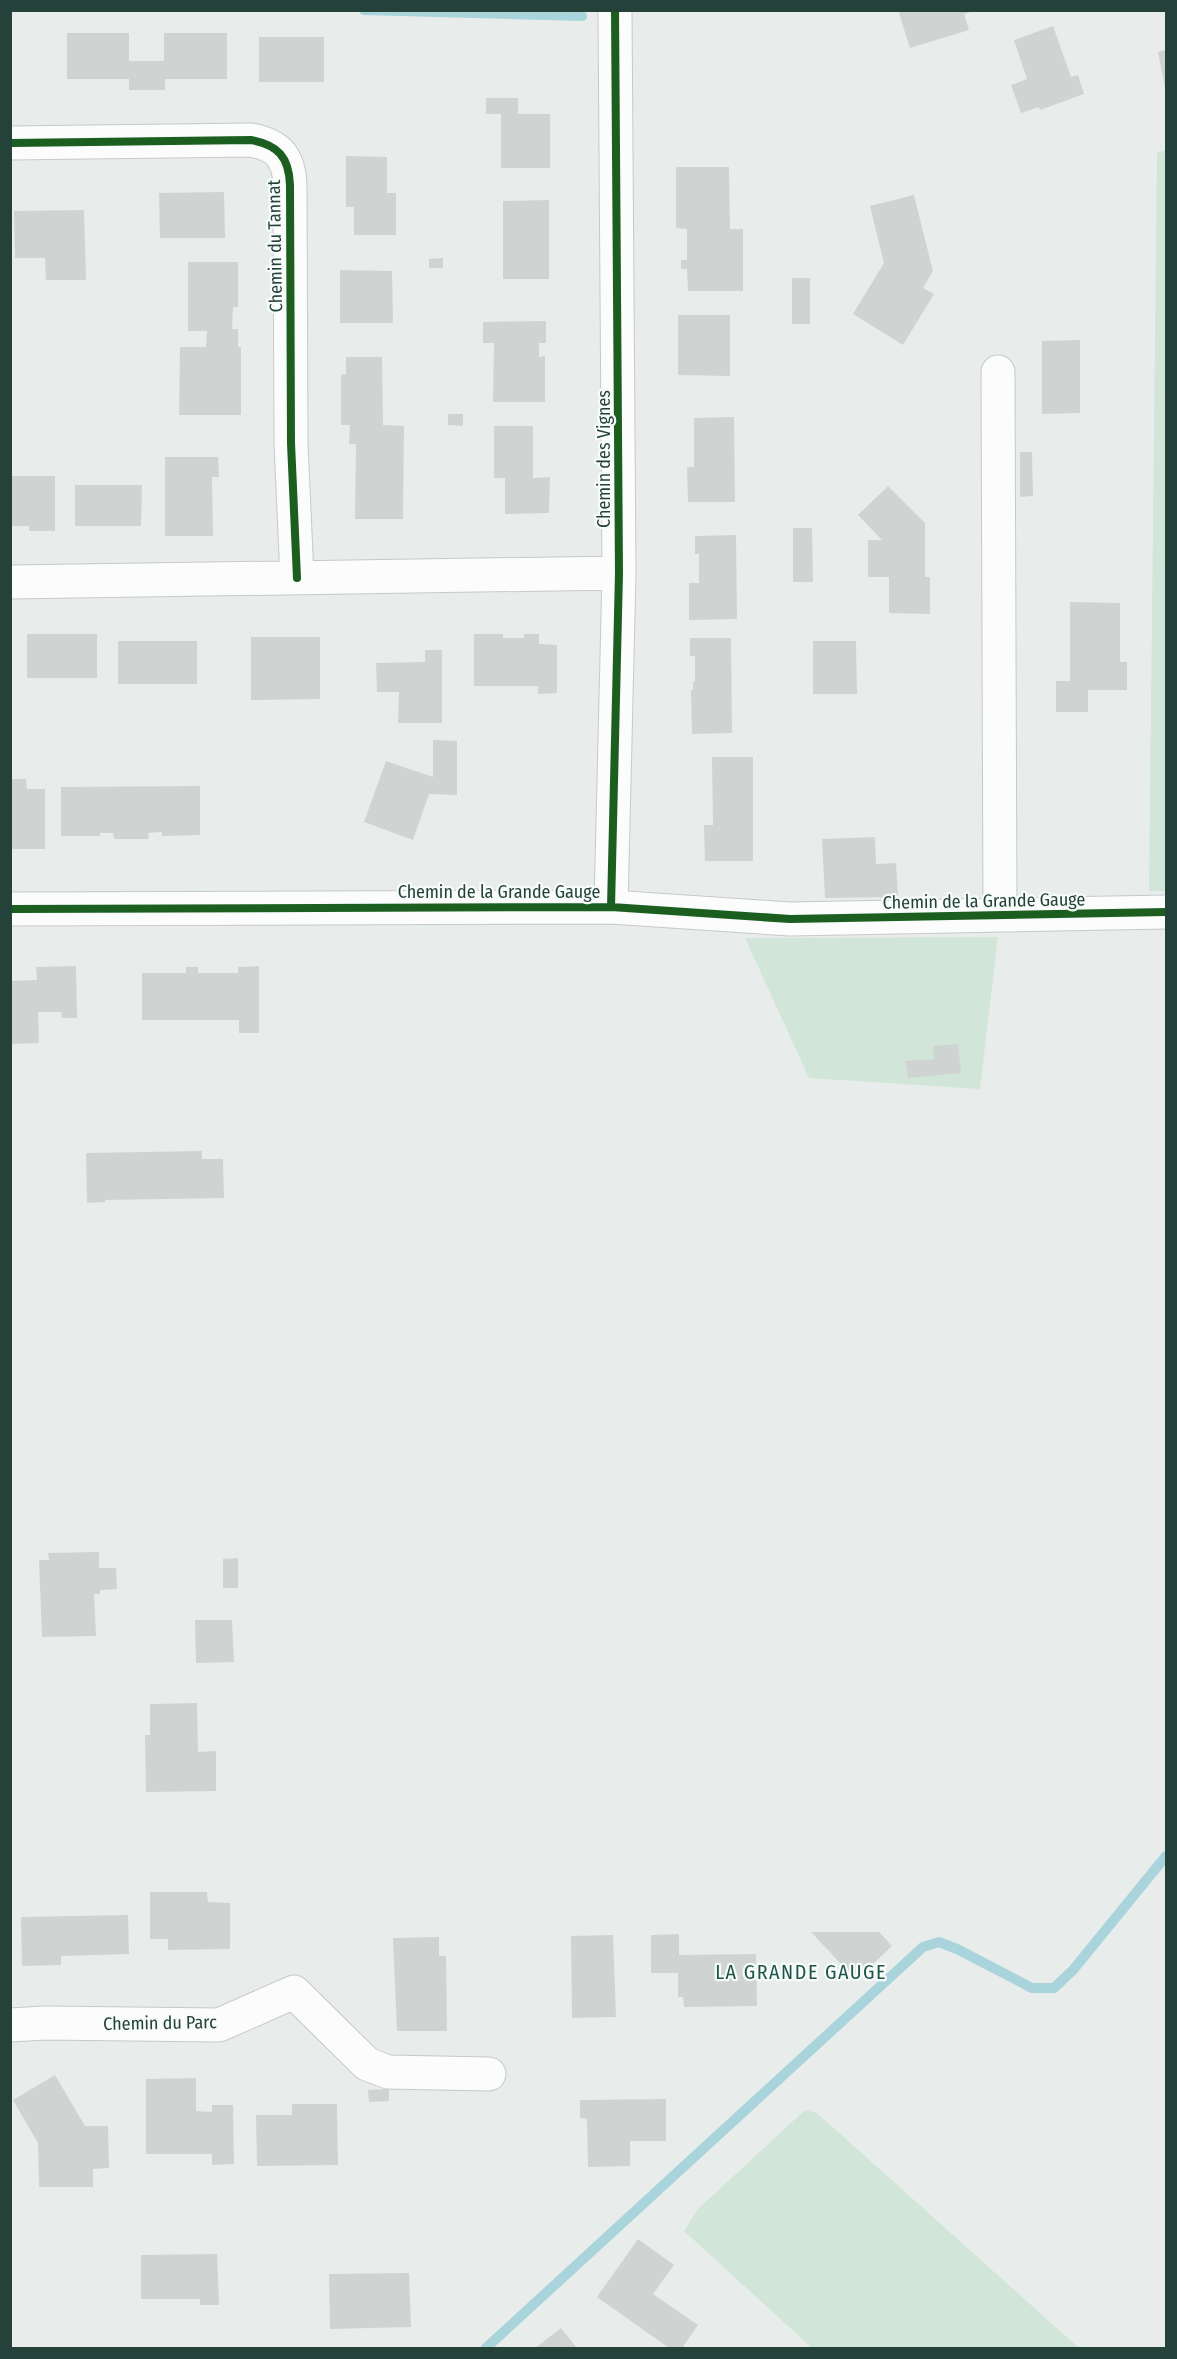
<svg xmlns="http://www.w3.org/2000/svg" width="1177" height="2359" font-family="'Fira Sans Condensed',sans-serif">
<style>
.green{fill:#d1e6d8}
.lines{fill:none;stroke-linecap:round;stroke-linejoin:round}
.stream{stroke:#a9d4db;stroke-width:10}
.building{fill:#cfd4d2}
.minor-casing{stroke:#c5cac8;stroke-width:35}
.minor{stroke:#fcfcfc;stroke-width:33}
.cycleway-casing{stroke:#f7fbf9;stroke-width:11}
.cycleway{stroke:#1b5e20;stroke-width:8}
.labels{text-anchor:middle;stroke-width:4.5;stroke-linejoin:round;paint-order:stroke}
.street-label{font-size:18px;fill:#24423a;stroke:#f7fbf9}
.neighbourhood-label{font-size:20px;letter-spacing:1.5px;fill:#1f5548;stroke:#f7fbf9}
</style>
<rect width="100%" height="100%" fill="#e8edeb"/>
<path class="green" d="M 1166,150 L 1166,891 L 1149,891 L 1157,153 Z
M 998,937 L 980,1089 L 809,1078 L 745,938 Z
M 805,2110 L 817,2113 L 1079,2348 L 812,2348 L 684,2231 L 698,2209 Z"/>
<g class="lines">
<path class="stream" d="M 364,10 L 582,16
M 486,2348 L 923,1947 L 939,1942 L 957,1949 L 1032,1988 L 1054,1988 L 1073,1970 L 1166,1856"/>
</g>
<path class="building" d="M 898,10 L 974,10 L 974,11 L 964,14 L 969,30 L 910,48 Z
M 1053,26 L 1071,77 L 1078,75 L 1084,94 L 1040,110 L 1039,107 L 1021,113 L 1011,85 L 1027,79 L 1014,40 Z
M 67,33 L 129,33 L 129,61 L 164,61 L 164,33 L 227,33 L 227,79 L 165,79 L 165,90 L 129,90 L 129,79 L 67,79 Z
M 259,37 L 324,37 L 324,82 L 259,82 Z
M 1166,50 L 1166,88 L 1165,88 L 1158,52 Z
M 486,98 L 518,98 L 518,114 L 550,114 L 550,168 L 501,168 L 501,114 L 486,114 Z
M 346,156 L 387,157 L 387,193 L 396,193 L 396,235 L 354,235 L 354,207 L 346,207 Z
M 676,167 L 729,167 L 730,229 L 743,229 L 743,291 L 688,291 L 687,269 L 681,269 L 681,260 L 687,260 L 687,229 L 676,228 Z
M 224,192 L 225,238 L 160,238 L 159,193 Z
M 914,195 L 933,271 L 923,288 L 934,294 L 903,345 L 853,314 L 884,263 L 870,206 Z
M 549,200 L 549,279 L 503,279 L 503,201 Z
M 84,210 L 86,280 L 46,280 L 45,258 L 15,258 L 14,211 Z
M 443,258 L 443,268 L 429,268 L 429,259 Z
M 188,262 L 238,262 L 238,307 L 233,307 L 232,329 L 238,329 L 238,347 L 241,347 L 241,415 L 179,415 L 180,347 L 206,347 L 207,331 L 188,331 Z
M 340,270 L 392,271 L 393,323 L 340,323 Z
M 792,278 L 810,278 L 810,324 L 792,324 Z
M 678,315 L 730,315 L 730,376 L 678,375 Z
M 546,321 L 546,343 L 539,343 L 539,357 L 545,356 L 545,402 L 493,402 L 494,343 L 483,343 L 483,322 Z
M 1080,340 L 1080,413 L 1042,414 L 1042,341 Z
M 346,357 L 382,357 L 383,425 L 404,426 L 403,519 L 355,519 L 356,444 L 349,444 L 350,425 L 341,425 L 341,375 L 346,374 Z
M 448,414 L 463,414 L 463,426 L 448,425 Z
M 734,417 L 735,502 L 688,502 L 687,467 L 694,467 L 694,418 Z
M 494,426 L 533,426 L 533,478 L 550,477 L 549,513 L 505,514 L 505,478 L 494,478 Z
M 1020,452 L 1032,452 L 1033,496 L 1020,497 Z
M 165,457 L 218,457 L 219,477 L 212,477 L 213,536 L 165,536 Z
M 10,476 L 55,476 L 55,531 L 29,531 L 29,526 L 10,526 Z
M 75,485 L 142,485 L 141,526 L 75,526 Z
M 888,486 L 925,523 L 925,577 L 930,577 L 930,614 L 889,613 L 889,577 L 868,577 L 868,540 L 882,540 L 858,515 Z
M 793,528 L 812,528 L 813,582 L 793,582 Z
M 736,535 L 737,619 L 689,620 L 689,583 L 699,583 L 699,554 L 695,554 L 695,536 Z
M 1070,602 L 1120,603 L 1120,662 L 1127,662 L 1127,690 L 1088,690 L 1088,712 L 1056,712 L 1056,681 L 1070,681 Z
M 27,634 L 97,634 L 97,678 L 27,678 Z
M 474,634 L 503,634 L 503,638 L 524,638 L 524,634 L 539,634 L 539,644 L 557,645 L 557,693 L 538,694 L 538,686 L 474,686 Z
M 251,637 L 320,637 L 320,699 L 251,700 Z
M 690,638 L 731,638 L 732,733 L 692,734 L 691,690 L 693,690 L 693,681 L 695,682 L 695,656 L 690,656 Z
M 118,641 L 197,641 L 197,684 L 118,684 Z
M 813,641 L 856,641 L 857,694 L 813,694 Z
M 425,650 L 442,650 L 442,723 L 398,723 L 399,692 L 377,692 L 376,663 L 425,662 Z
M 433,740 L 457,741 L 457,795 L 429,794 L 413,840 L 364,822 L 386,761 L 433,777 Z
M 712,757 L 753,757 L 753,861 L 705,861 L 704,825 L 713,825 Z
M 10,779 L 26,779 L 27,789 L 45,789 L 45,849 L 10,849 Z
M 200,786 L 200,835 L 162,836 L 162,832 L 148,833 L 149,839 L 114,839 L 113,833 L 100,833 L 100,836 L 61,836 L 61,787 Z
M 875,837 L 876,864 L 896,863 L 898,897 L 825,898 L 822,839 Z
M 76,966 L 77,1018 L 62,1018 L 61,1012 L 38,1012 L 39,1043 L 10,1044 L 10,981 L 37,980 L 36,967 Z
M 259,966 L 259,1033 L 239,1033 L 239,1020 L 142,1020 L 142,973 L 186,973 L 186,967 L 198,967 L 198,973 L 238,973 L 238,967 Z
M 958,1044 L 961,1073 L 908,1078 L 905,1061 L 934,1059 L 933,1046 Z
M 202,1151 L 202,1159 L 223,1159 L 224,1198 L 105,1200 L 105,1202 L 87,1203 L 86,1153 Z
M 99,1552 L 99,1568 L 116,1568 L 117,1589 L 100,1590 L 100,1594 L 94,1594 L 96,1636 L 42,1637 L 39,1560 L 49,1560 L 48,1553 Z
M 238,1558 L 238,1588 L 223,1588 L 223,1559 Z
M 195,1620 L 232,1620 L 234,1662 L 196,1663 Z
M 197,1703 L 198,1752 L 216,1751 L 216,1791 L 146,1792 L 145,1735 L 150,1735 L 150,1704 Z
M 150,1892 L 207,1892 L 208,1902 L 230,1903 L 230,1949 L 168,1950 L 168,1939 L 150,1939 Z
M 128,1915 L 129,1954 L 61,1956 L 61,1965 L 22,1966 L 21,1917 Z
M 811,1932 L 879,1932 L 892,1946 L 856,1980 Z
M 679,1934 L 679,1955 L 756,1954 L 757,2006 L 684,2007 L 683,1997 L 678,1997 L 678,1973 L 651,1973 L 651,1935 Z
M 613,1935 L 616,2017 L 572,2018 L 571,1936 Z
M 439,1937 L 439,1956 L 446,1956 L 447,2031 L 397,2031 L 393,1938 Z
M 55,2075 L 85,2126 L 108,2126 L 109,2168 L 93,2169 L 93,2187 L 39,2187 L 38,2143 L 13,2100 Z
M 196,2078 L 196,2111 L 212,2112 L 212,2105 L 233,2105 L 234,2164 L 212,2165 L 212,2154 L 146,2154 L 146,2079 Z
M 389,2089 L 389,2101 L 369,2102 L 368,2090 Z
M 666,2099 L 666,2141 L 630,2141 L 630,2166 L 588,2167 L 587,2119 L 580,2118 L 580,2100 Z
M 292,2104 L 337,2104 L 338,2165 L 257,2166 L 256,2115 L 292,2115 Z
M 638,2239 L 674,2265 L 653,2294 L 698,2325 L 682,2348 L 669,2348 L 597,2297 Z
M 217,2254 L 219,2305 L 200,2305 L 200,2299 L 141,2299 L 141,2255 Z
M 409,2273 L 411,2327 L 330,2329 L 329,2274 Z
M 561,2328 L 577,2348 L 535,2348 Z"/>
<g class="lines">
<defs>
<path id="minor" d="M 10,143 L 251,140 C 278,145 289,157 290,185 L 291,443 L 297,578
M 998,372 L 1000,915
M 10,582 L 619,573
M 611,907 L 619,573 L 615,10
M 10,909 L 611,907 L 790,919 L 1166,912
M 10,2025 L 45,2023 L 219,2025 L 294,1992 L 367,2064 L 388,2072 L 489,2074"/>
</defs>
<use href="#minor" class="minor-casing"/>
<use href="#minor" class="minor"/>
<defs>
<path id="cycleway" d="M 10,143 L 251,140 C 278,145 289,157 290,185 L 291,443 L 297,578
M 611,907 L 619,573 L 615,10
M 10,909 L 611,907 L 790,919 L 1166,912"/>
</defs>
<use href="#cycleway" class="cycleway-casing"/>
<use href="#cycleway" class="cycleway"/>
</g>
<g class="labels">
<g class="street-label">
<text transform="translate(275 246) rotate(-91)" y="6">Chemin du Tannat</text>
<text transform="translate(604 459) rotate(-90)" y="6">Chemin des Vignes</text>
<text x="499" y="898">Chemin de la Grande Gauge</text>
<text transform="translate(984 901) rotate(-1)" y="6">Chemin de la Grande Gauge</text>
<text transform="translate(160 2023) rotate(-1)" y="6">Chemin du Parc</text>
</g>
<g class="neighbourhood-label">
<text x="801" y="1979">LA GRANDE GAUGE</text>
</g>
</g>
<rect width="1177" height="2359" fill="none" stroke="#24423a" stroke-width="24"/>
</svg>
